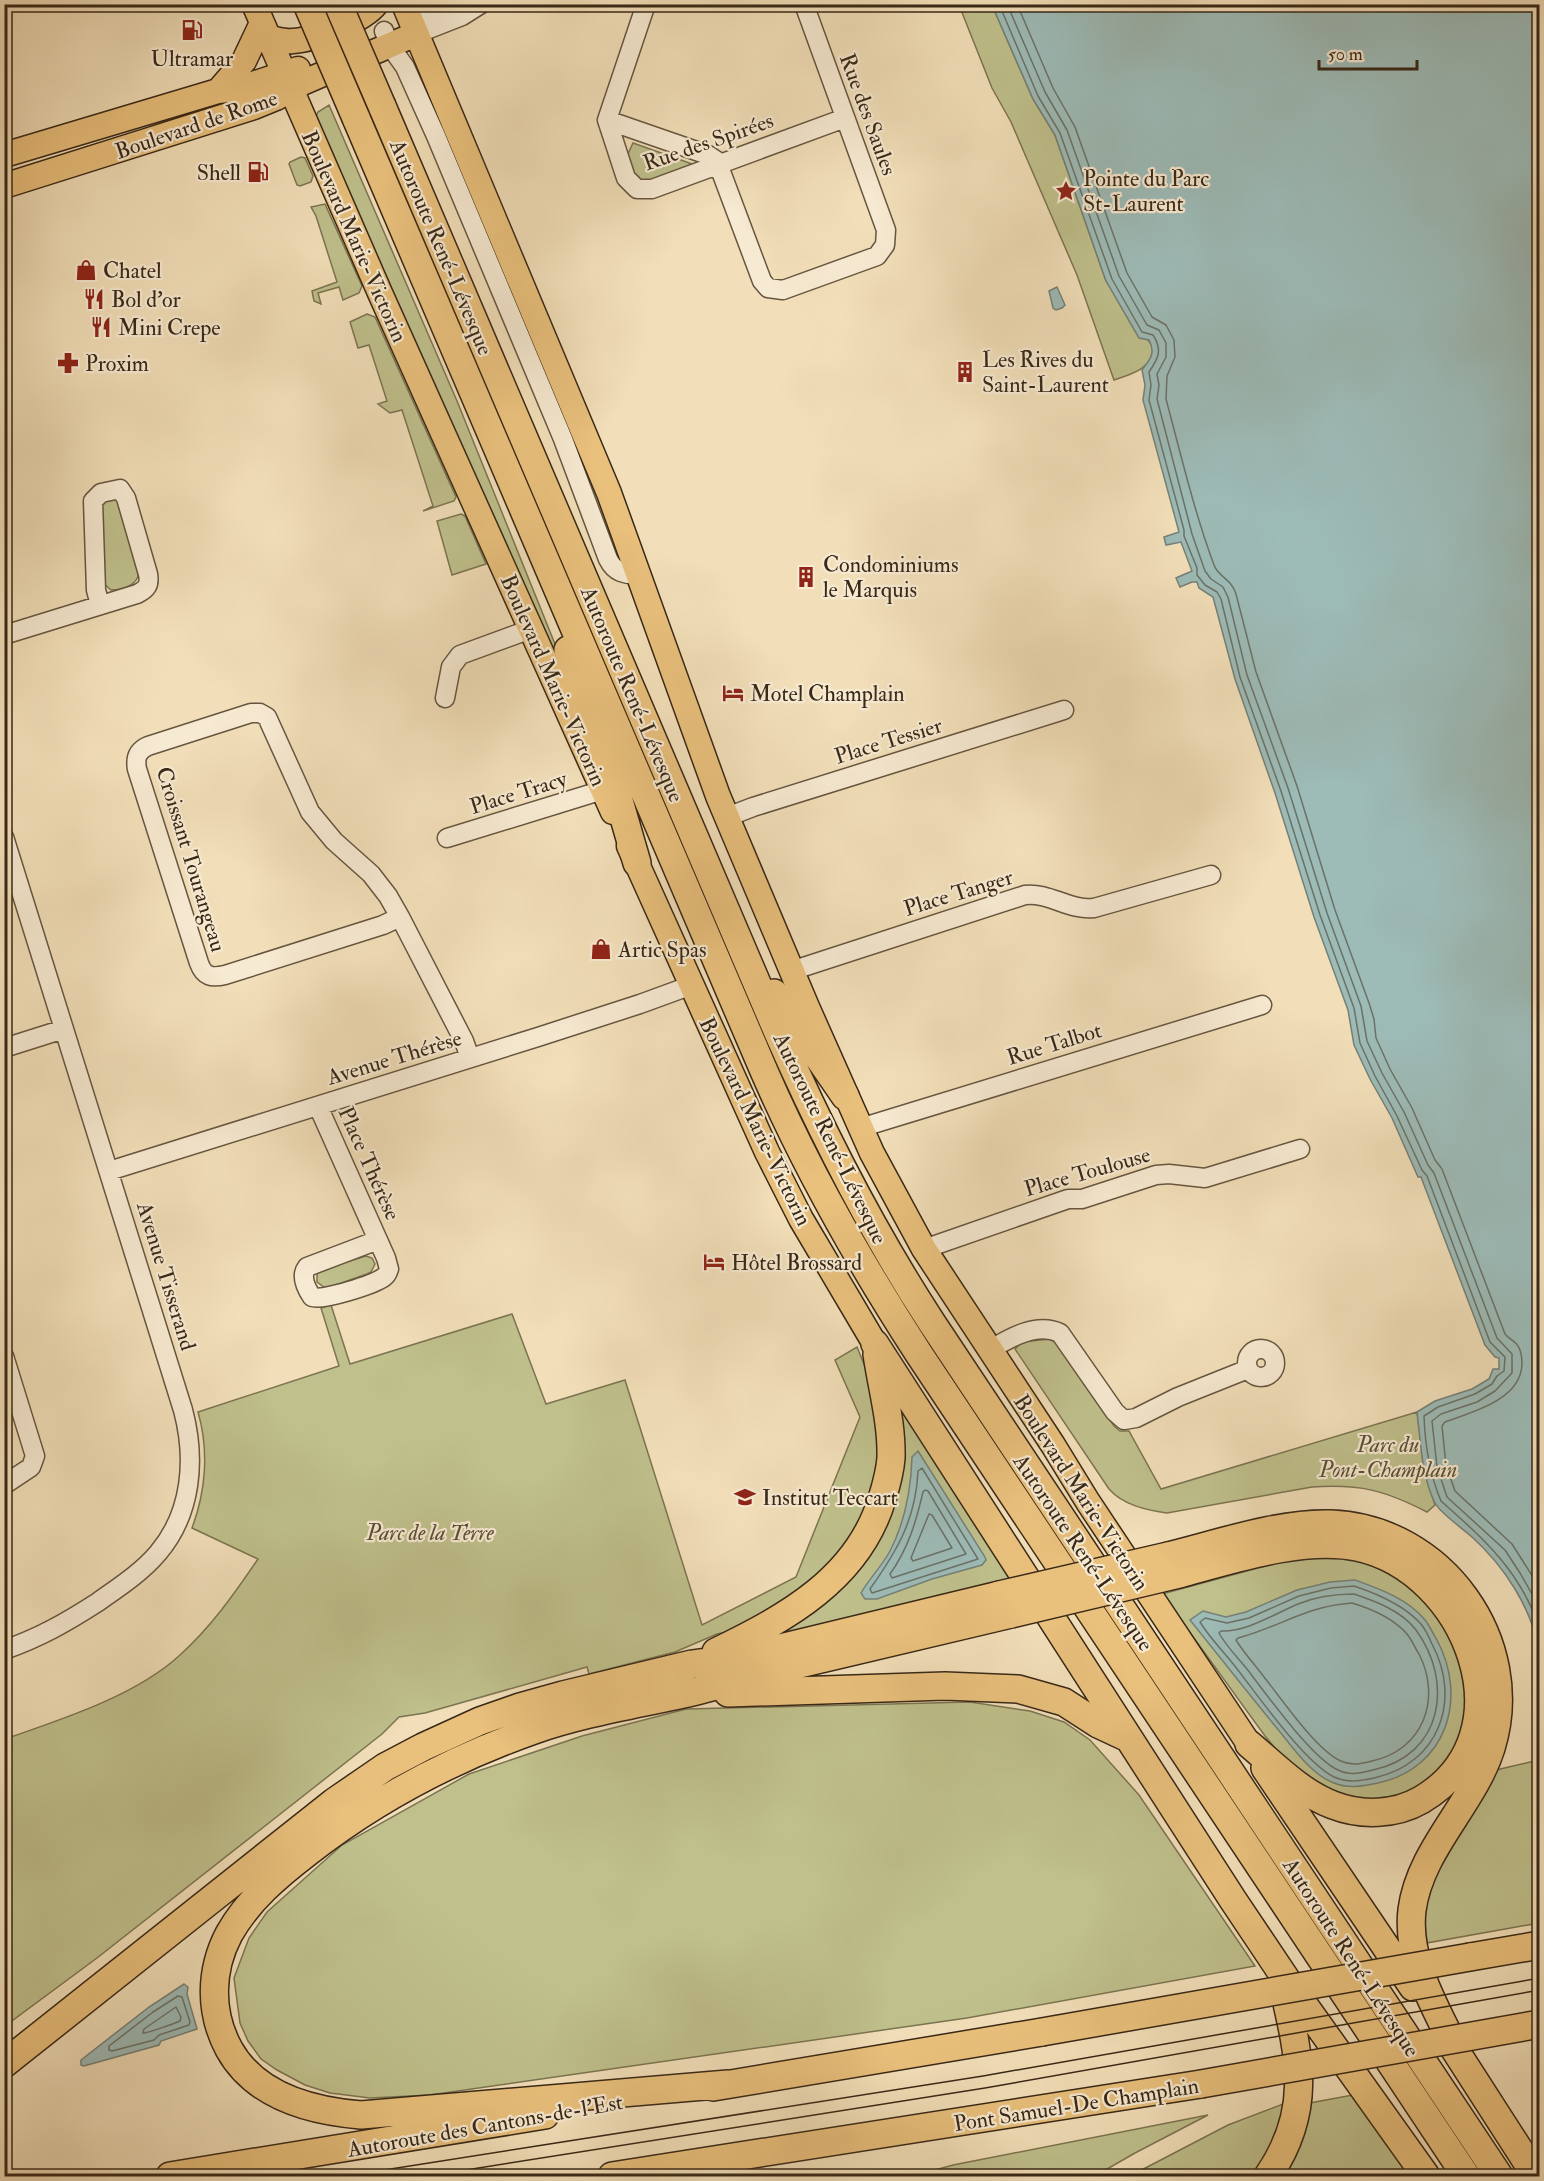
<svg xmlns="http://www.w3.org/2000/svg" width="1544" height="2181" font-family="'IM FELL Double Pica',serif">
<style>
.green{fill:#bfc08c;stroke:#7c7452;stroke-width:1.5}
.water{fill:#9dbbb7;stroke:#758077;stroke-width:1.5}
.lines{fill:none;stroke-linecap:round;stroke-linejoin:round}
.shore{stroke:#6a7267;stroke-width:1.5}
.minor-casing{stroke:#665640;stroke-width:21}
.major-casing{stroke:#382817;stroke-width:27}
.highway-casing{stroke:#382817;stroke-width:30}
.minor{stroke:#f7ead2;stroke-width:18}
.major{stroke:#e9c07c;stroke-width:24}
.highway{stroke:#e9c07c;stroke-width:27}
.tram{stroke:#382817;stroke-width:1.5}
.highway-bridge-casing{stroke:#382817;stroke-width:30;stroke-linecap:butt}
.highway-bridge{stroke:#e9c07c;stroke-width:27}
.labels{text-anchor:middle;stroke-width:4.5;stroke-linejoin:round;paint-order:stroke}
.poi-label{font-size:22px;fill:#382817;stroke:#f7ead2;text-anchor:start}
.street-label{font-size:22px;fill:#382817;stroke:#f7ead2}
.park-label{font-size:22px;font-style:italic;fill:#5a4e34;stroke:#f7ead2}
</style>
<rect width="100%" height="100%" fill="#f2dfb9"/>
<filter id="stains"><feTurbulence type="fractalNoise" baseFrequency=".00333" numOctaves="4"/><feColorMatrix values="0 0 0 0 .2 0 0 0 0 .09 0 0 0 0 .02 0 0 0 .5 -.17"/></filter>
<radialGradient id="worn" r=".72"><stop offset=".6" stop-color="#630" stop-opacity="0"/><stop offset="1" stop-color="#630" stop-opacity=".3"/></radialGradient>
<path class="green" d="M 959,5 L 992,5 L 1033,99 L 1055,135 L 1106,281 L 1153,347 C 1153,369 1131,374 1114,380 L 1077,275 L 1011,122 L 992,88 Z
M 329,105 L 457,401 L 561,659 L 555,662 L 495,531 L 316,116 L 318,112 Z
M 633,143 L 695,165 C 683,169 646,188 636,178 C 631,173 629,162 627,156 Z
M 301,157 L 305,158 L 313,176 L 311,182 L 300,186 L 297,185 L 289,164 L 290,162 Z
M 325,204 L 362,286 L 359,293 L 343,300 L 339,287 L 318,293 L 321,304 L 314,301 L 312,291 L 337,282 L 316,216 L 311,207 Z
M 367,314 L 375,317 L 456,497 L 454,501 L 423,511 L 433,506 L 402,410 L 390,413 L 378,404 L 387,401 L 369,345 L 358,348 L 350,322 Z
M 105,499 L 114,499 L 118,501 L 139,572 C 138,585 123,590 111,590 L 104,584 L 102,503 Z
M 461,514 L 465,516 L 486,564 L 452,575 L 437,521 Z
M 366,1256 L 372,1258 L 375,1264 L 371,1272 L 367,1274 L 330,1287 L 324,1287 L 317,1282 L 317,1274 L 323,1269 Z
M 331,1305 L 350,1364 L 512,1314 L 546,1404 L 625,1380 L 702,1625 L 796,1577 L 860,1417 L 835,1360 L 857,1347 L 877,1396 L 880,1480 L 836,1567 L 747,1628 L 717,1634 L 675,1652 L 589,1674 L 587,1667 L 425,1713 L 399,1717 L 382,1734 L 97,1958 L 5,2026 L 4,1752 L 12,1750 L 8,1738 C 63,1719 137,1695 180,1655 C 211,1627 235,1593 258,1559 L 192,1528 C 206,1491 209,1450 198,1412 L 339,1366 L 321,1308 Z
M 1050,1339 L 1059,1345 L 1114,1426 L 1120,1431 L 1129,1431 L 1161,1489 L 1417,1412 L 1424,1470 L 1435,1505 L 1427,1512 C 1384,1490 1361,1484 1312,1487 L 1167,1513 C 1146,1510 1123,1505 1109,1489 L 1015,1349 L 1022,1342 Z
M 892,1394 L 1019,1585 L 757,1648 L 840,1588 L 867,1560 L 885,1527 Z
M 1314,1556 L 1351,1558 L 1381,1569 L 1413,1586 L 1462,1651 L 1470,1712 L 1454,1763 L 1402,1803 L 1348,1802 L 1290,1766 L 1265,1736 L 1162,1594 L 1277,1563 Z
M 970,1702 L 1030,1711 L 1064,1722 L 1090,1740 L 1139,1795 L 1255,1966 L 967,2018 L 430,2095 L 370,2098 L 330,2093 L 305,2085 L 277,2070 L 261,2059 L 248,2041 L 240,2023 L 234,1978 L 249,1938 L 267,1912 L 342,1845 L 469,1774 L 582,1736 L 686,1709 Z
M 1539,1760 L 1539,1923 L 1421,1944 L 1422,1910 L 1432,1882 L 1496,1770 Z
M 1358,2094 L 1415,2176 L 1281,2176 L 1310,2103 Z
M 1286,2103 L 1271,2156 L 1255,2176 L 1130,2176 L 1228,2125 Z
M 1208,2115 L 1135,2153 L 1095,2176 L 913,2176 L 953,2165 Z"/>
<path class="water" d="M 992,5 L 1539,5 L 1539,1650 C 1531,1607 1504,1566 1472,1537 C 1462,1528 1440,1513 1435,1503 C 1421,1475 1421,1442 1417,1412 L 1435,1401 L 1472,1389 L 1489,1379 L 1493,1369 L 1499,1369 L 1499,1358 L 1495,1357 L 1485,1345 L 1421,1177 L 1418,1177 L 1392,1118 L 1370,1079 L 1354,1045 L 1348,1010 L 1314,917 L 1275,793 L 1235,679 L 1213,597 L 1199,588 L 1197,582 L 1192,582 L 1180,587 L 1176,578 L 1192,571 L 1181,542 L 1166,545 L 1164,537 L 1179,532 L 1143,400 L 1145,385 L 1142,370 C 1150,360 1156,353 1149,340 L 1139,338 L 1106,281 L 1055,135 L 1033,99 Z
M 1057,287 L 1065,305 L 1062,308 L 1056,310 L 1053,308 L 1049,291 Z
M 918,1451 L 985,1557 L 986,1560 L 982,1565 L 932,1579 L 877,1599 L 865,1599 L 861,1593 C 869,1579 882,1566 890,1551 C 905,1522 911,1490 912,1457 Z
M 1355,1580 C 1380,1589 1408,1599 1425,1620 C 1430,1626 1433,1634 1437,1640 C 1468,1698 1447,1768 1378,1783 C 1363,1786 1349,1789 1334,1783 C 1310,1774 1292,1746 1276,1727 C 1247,1692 1219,1656 1190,1620 L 1203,1611 L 1226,1617 L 1246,1612 L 1297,1590 L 1330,1582 Z
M 184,1984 L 188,1987 L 187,1994 L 197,2029 L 161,2041 L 159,2045 L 84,2066 L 81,2065 L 81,2060 L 149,2007 Z"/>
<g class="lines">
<path class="shore" d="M 999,4 L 1038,96 L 1060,133 L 1112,279 L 1142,332 L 1153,335 C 1163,350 1158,359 1149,372 L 1151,385 L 1149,400 L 1184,530 L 1184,536 L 1197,568 L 1197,575 L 1205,585 L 1217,592 L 1221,599 L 1240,677 L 1281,791 L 1320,915 L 1354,1008 L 1360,1043 L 1375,1076 L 1397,1116 L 1422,1170 L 1427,1176 L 1490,1342 L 1505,1357 L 1504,1371 L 1497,1376 L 1492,1384 L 1475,1394 L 1438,1407 L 1424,1416 C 1425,1445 1430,1475 1441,1501 C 1486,1541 1519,1570 1540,1628
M 1007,4 L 1045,92 L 1067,130 L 1119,276 L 1147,325 L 1159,330 L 1166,343 L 1166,357 L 1157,374 L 1159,385 L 1157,399 L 1192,534 L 1205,571 L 1211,579 L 1223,587 L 1228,597 L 1247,675 L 1288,788 L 1327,913 L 1361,1006 L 1367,1041 L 1382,1073 L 1404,1112 L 1428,1165 L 1434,1173 L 1497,1338 L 1512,1354 L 1512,1373 L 1495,1391 L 1477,1402 L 1441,1414 L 1432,1421 L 1437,1467 L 1447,1497 L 1505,1550 L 1520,1573 L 1540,1608
M 1017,4 L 1053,88 L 1075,127 L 1127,273 L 1152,317 L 1166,325 L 1174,340 L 1175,357 L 1167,376 L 1166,399 C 1181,455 1194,511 1214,565 C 1218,577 1231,578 1236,594 L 1256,672 L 1297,786 L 1335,910 L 1369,1003 L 1374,1019 L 1376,1038 L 1390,1069 L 1412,1108 L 1435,1160 L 1442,1169 L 1505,1334 C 1509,1339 1515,1341 1518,1346 C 1522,1352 1522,1358 1522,1364 C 1521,1400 1472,1412 1445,1422 L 1442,1426 L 1446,1465 L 1455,1491 L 1512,1544 L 1540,1588
M 922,1468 L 978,1559 L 872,1593 L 870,1589 C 897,1551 916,1519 918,1471 Z
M 925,1490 L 928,1491 L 966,1554 L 892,1578 L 890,1574 C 908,1549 916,1522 923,1492 Z
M 929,1514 L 932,1515 L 952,1548 L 913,1561 L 911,1558 Z
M 1354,1586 C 1378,1594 1404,1605 1421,1624 C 1425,1629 1429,1637 1432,1644 C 1462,1700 1439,1764 1374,1778 C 1360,1781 1347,1783 1334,1777 C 1303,1761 1257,1694 1234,1665 C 1223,1651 1209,1637 1200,1622 L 1205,1618 L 1227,1623 L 1249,1618 L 1299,1596 L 1331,1588 Z
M 1354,1594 C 1375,1601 1402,1611 1416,1630 C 1454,1682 1443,1755 1373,1770 C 1361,1773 1350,1776 1338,1770 C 1312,1758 1266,1694 1247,1669 C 1238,1658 1226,1646 1219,1633 L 1221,1631 C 1247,1632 1274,1614 1298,1604 C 1315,1597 1335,1594 1354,1594 Z
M 1352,1603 C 1372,1609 1393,1618 1407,1634 C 1412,1640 1415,1648 1419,1654 C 1442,1699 1423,1750 1372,1761 C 1361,1764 1351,1766 1341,1761 C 1316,1750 1282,1699 1264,1677 C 1255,1665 1244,1653 1236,1640 L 1238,1638 C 1280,1627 1306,1606 1352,1603 Z
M 178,1996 L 182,1997 L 190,2022 L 189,2025 L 159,2035 L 154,2040 L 112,2051 L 109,2050 L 109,2046 L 153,2012 Z
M 176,2007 L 181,2017 L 180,2021 C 173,2024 148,2033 143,2033 L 144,2029 Z"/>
<defs>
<path id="minor" d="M 646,4 L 607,120 L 626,178 L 637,189 L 652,189 L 845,118
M 410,19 L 443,4
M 384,31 L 390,46 L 405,67 L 436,136 L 563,439 L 608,559 C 615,573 624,574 639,575
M 416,34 L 462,16 L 481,4
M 607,120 L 708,155 L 717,161 L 762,281 L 768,288 L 783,290 L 877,256 L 885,245 L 886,230 L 804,4
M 4,635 L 137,594 C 147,589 150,585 148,574 L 126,498 L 120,489 L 101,493 L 93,501 L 96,590 L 100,605
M 445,698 L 451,667 L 460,655 L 531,629
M 727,817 L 753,807 L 1064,710
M 4,837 L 183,1410 C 196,1459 192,1513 158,1553 C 141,1573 119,1587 98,1602 C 67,1622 39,1638 4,1650
M 447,838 L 603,790
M 400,917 L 383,925 L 225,975 C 212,978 204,977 199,963 L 137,769 C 135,758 137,751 148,746 L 251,713 L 260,713 L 267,717 L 310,812 L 334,841 L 371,874 L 388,896 L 400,917 L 464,1041 L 470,1058
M 791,971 L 1025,895 C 1049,892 1070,911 1094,908 L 1211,875
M 4,1048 L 64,1029
M 318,1106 L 386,1258 L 389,1269 C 387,1273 388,1274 384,1277 C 375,1284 323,1301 312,1297 C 306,1288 300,1276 307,1267 L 378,1240
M 860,1128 L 1262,1005
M 109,1171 L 538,1037 L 640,1004 L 692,985
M 924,1249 L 1068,1199 L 1082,1199 L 1156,1175 L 1169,1174 L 1205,1178 L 1300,1149
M1247 1363a14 14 0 1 1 28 0a14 14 0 1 1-28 0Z
M 990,1350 C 1009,1338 1037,1322 1060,1333 L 1115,1412 L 1124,1420 L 1136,1418 L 1178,1397 L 1248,1369
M 4,1356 L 35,1456 L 31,1467 L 4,1485"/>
<path id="major" d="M 254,4 L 380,293 L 613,812
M 404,4 L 609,493 L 718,796 L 807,1007 L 872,1153 L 924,1249 L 1053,1445 L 1088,1502 L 1249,1744
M 269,38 C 277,39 285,42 293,41 C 313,40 363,21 376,4
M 218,91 L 244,61 L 262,23
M 4,155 L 218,91 L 238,89 L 298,69
M 4,186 L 254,107 L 276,98 L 302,83 L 416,34
M 629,846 L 767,1152 L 801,1219 L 875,1344"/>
<path id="highway" d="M 382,106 L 779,1035 C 823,1135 872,1231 932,1323 L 1499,2176
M 356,118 L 764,1071 C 807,1170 860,1263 919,1354 L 1466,2176
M 568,650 L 583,701 L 609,766 L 637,863
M 774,993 L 845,1096
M 875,1344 L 1233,1900 L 1294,1991 L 1426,2176
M 1168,1556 C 1217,1544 1281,1522 1331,1524 C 1442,1528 1524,1642 1491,1748 C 1473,1805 1420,1849 1412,1910 C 1406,1960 1435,2006 1456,2050
M 1179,1574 C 1231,1560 1303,1536 1357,1547 C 1467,1570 1532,1735 1421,1800 C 1395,1815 1361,1816 1333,1805 C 1301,1793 1275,1766 1249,1744
M 716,1652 C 786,1618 858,1579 882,1499 C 886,1486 890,1472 891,1458 C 892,1423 882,1388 877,1354
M 728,1693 L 945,1686 L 1018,1689 L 1064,1702 L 1098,1724 L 1128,1738
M 1265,1768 L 1413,1987
M 1470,1957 L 1540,1945
M 1446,2036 L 1536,2176
M 4,2064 L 334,1802 L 385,1767 L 423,1747 L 480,1721 L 520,1707 L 563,1695 L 692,1664 L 743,1657 L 999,1595
M 728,2084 L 361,2115 C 310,2111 255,2096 229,2049 C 209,2012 210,1970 229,1934 C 248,1900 278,1875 308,1852 C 376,1799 452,1759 534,1730 C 583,1713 633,1705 683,1694 C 711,1688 739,1679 766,1672 C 848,1652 930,1633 1011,1614
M 713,2087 L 1042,2032
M 170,2176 L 545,2115
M 612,2176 L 1201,2084
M 1268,2176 C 1314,2109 1299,2055 1282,1982"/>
</defs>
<use href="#minor" class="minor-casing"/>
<use href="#major" class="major-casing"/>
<use href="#highway" class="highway-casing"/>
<use href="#minor" class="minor"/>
<use href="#major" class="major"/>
<use href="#highway" class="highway"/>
<path class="tram" d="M 346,2176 L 983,2076 L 1540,1978
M 428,2176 L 985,2088 L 1540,1990"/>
<defs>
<path id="highway-bridge" d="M 338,4 L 382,106
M 308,6 L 356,118
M 999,1595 L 1168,1556
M 1011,1614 L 1179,1574
M 1042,2032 L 1470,1957
M 1201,2084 L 1540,2024"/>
</defs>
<use href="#highway-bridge" class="highway-bridge-casing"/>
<use href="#highway-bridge" class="highway-bridge"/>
</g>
<defs>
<symbol id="fuel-bare" viewBox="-9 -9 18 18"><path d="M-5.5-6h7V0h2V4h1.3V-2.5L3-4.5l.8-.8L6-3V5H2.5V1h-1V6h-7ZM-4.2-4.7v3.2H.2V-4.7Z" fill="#8f2418" stroke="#f7ead2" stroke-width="2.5" paint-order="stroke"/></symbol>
<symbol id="sight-bare" viewBox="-9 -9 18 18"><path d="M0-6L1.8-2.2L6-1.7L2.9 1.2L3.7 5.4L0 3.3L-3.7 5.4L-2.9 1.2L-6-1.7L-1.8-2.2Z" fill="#8f2418" stroke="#f7ead2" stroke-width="2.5" paint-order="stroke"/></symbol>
<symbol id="shop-bare" viewBox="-9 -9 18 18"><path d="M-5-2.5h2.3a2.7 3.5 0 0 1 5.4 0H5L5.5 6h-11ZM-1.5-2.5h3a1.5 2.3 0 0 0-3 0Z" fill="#8f2418" stroke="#f7ead2" stroke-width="2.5" paint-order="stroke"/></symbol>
<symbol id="restaurant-bare" viewBox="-9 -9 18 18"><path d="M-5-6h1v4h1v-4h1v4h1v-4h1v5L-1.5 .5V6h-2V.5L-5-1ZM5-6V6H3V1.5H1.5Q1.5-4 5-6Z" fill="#8f2418" stroke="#f7ead2" stroke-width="2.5" paint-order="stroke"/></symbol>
<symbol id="pharmacy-bare" viewBox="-9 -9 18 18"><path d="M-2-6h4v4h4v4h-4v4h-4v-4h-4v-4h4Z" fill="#8f2418" stroke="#f7ead2" stroke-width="2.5" paint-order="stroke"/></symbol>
<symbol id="building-bare" viewBox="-9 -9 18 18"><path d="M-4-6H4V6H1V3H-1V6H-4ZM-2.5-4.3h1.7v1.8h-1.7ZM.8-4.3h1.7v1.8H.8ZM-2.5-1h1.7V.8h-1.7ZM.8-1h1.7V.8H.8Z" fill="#8f2418" stroke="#f7ead2" stroke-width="2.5" paint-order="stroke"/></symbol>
<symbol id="hotel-bare" viewBox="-9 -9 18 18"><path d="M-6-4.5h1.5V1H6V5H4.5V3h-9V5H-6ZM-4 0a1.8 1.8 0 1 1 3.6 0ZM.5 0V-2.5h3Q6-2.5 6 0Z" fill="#8f2418" stroke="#f7ead2" stroke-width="2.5" paint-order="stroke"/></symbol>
<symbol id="university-bare" viewBox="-9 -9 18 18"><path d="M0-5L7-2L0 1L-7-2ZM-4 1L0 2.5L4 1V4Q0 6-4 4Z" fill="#8f2418" stroke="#f7ead2" stroke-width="2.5" paint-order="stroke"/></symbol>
</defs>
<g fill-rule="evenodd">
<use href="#fuel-bare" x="177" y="15" width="30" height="30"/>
<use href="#fuel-bare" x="243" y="157" width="30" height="30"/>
<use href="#sight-bare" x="1051" y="176" width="30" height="30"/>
<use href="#shop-bare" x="71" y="255" width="30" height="30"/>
<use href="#restaurant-bare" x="79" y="284" width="30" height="30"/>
<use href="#restaurant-bare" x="86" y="312" width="30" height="30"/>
<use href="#pharmacy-bare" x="53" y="348" width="30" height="30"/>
<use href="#building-bare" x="950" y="357" width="30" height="30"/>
<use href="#building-bare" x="791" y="562" width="30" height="30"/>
<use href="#hotel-bare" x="718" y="678" width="30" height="30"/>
<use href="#shop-bare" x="586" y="934" width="30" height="30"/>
<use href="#hotel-bare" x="699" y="1247" width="30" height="30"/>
<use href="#university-bare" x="730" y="1482" width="30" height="30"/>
</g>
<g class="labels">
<g class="poi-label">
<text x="192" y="66" text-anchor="middle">Ultramar</text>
<text x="241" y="180" text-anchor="end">Shell</text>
<text x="1083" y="186">Pointe du Parc<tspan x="1083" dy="25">St-Laurent</tspan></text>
<text x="103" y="278">Chatel</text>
<text x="111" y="307">Bol d'or</text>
<text x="118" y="335">Mini Crepe</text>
<text x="982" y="367">Les Rives du<tspan x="982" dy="25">Saint-Laurent</tspan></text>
<text x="85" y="371">Proxim</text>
<text x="823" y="572">Condominiums<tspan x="823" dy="25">le Marquis</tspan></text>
<text x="750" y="701">Motel Champlain</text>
<text x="618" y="957">Artic Spas</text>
<text x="731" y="1270">Hôtel Brossard</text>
<text x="762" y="1505">Institut Teccart</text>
</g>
<g class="street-label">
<text transform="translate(869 114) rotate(70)" y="8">Rue des Saules</text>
<text transform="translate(196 124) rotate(-19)" y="8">Boulevard de Rome</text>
<text transform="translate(708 141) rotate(-19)" y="8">Rue des Spirées</text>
<text transform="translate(355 236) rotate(66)" y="8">Boulevard Marie-Victorin</text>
<text transform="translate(442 247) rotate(67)" y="8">Autoroute René-Lévesque</text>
<text transform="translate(554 680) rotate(66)" y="8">Boulevard Marie-Victorin</text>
<text transform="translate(633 694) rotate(67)" y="8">Autoroute René-Lévesque</text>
<text transform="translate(888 740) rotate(-17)" y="8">Place Tessier</text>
<text transform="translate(518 792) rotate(-17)" y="8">Place Tracy</text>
<text transform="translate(192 859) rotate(73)" y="8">Croissant Tourangeau</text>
<text transform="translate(958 892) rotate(-17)" y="8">Place Tanger</text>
<text transform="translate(1054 1043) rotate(-17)" y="8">Rue Talbot</text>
<text transform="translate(394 1057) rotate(-17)" y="8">Avenue Thérèse</text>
<text transform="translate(756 1121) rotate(64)" y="8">Boulevard Marie-Victorin</text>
<text transform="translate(831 1138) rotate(64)" y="8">Autoroute René-Lévesque</text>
<text transform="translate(370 1163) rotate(66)" y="8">Place Thérèse</text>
<text transform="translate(1087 1171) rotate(-16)" y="8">Place Toulouse</text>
<text transform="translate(167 1276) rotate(73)" y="8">Avenue Tisserand</text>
<text transform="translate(1082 1492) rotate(57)" y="8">Boulevard Marie-Victorin</text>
<text transform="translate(1084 1552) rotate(56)" y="8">Autoroute René-Lévesque</text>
<text transform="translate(1352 1957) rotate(57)" y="8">Autoroute René-Lévesque</text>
<text transform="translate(1076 2104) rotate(-9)" y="8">Pont Samuel-De Champlain</text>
<text transform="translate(485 2125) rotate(-10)" y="8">Autoroute des Cantons-de-l'Est</text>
</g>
<g class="park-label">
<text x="1388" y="1452">Parc du<tspan x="1388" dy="25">Pont-Champlain</tspan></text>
<text x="430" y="1540">Parc de la Terre</text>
</g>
</g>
<rect width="1544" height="2181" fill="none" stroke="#f2dfb9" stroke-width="24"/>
<rect x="6" y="6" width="1532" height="2169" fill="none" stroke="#382817" stroke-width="3"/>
<rect x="12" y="12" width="1520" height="2157" fill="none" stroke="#382817" stroke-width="1.5"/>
<path d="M1319 60v9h98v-9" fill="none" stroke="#382817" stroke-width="3"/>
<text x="1328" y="60" font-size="18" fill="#382817" stroke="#f7ead2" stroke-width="4.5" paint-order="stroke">50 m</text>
<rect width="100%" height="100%" filter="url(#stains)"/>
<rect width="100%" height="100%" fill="url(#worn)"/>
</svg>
